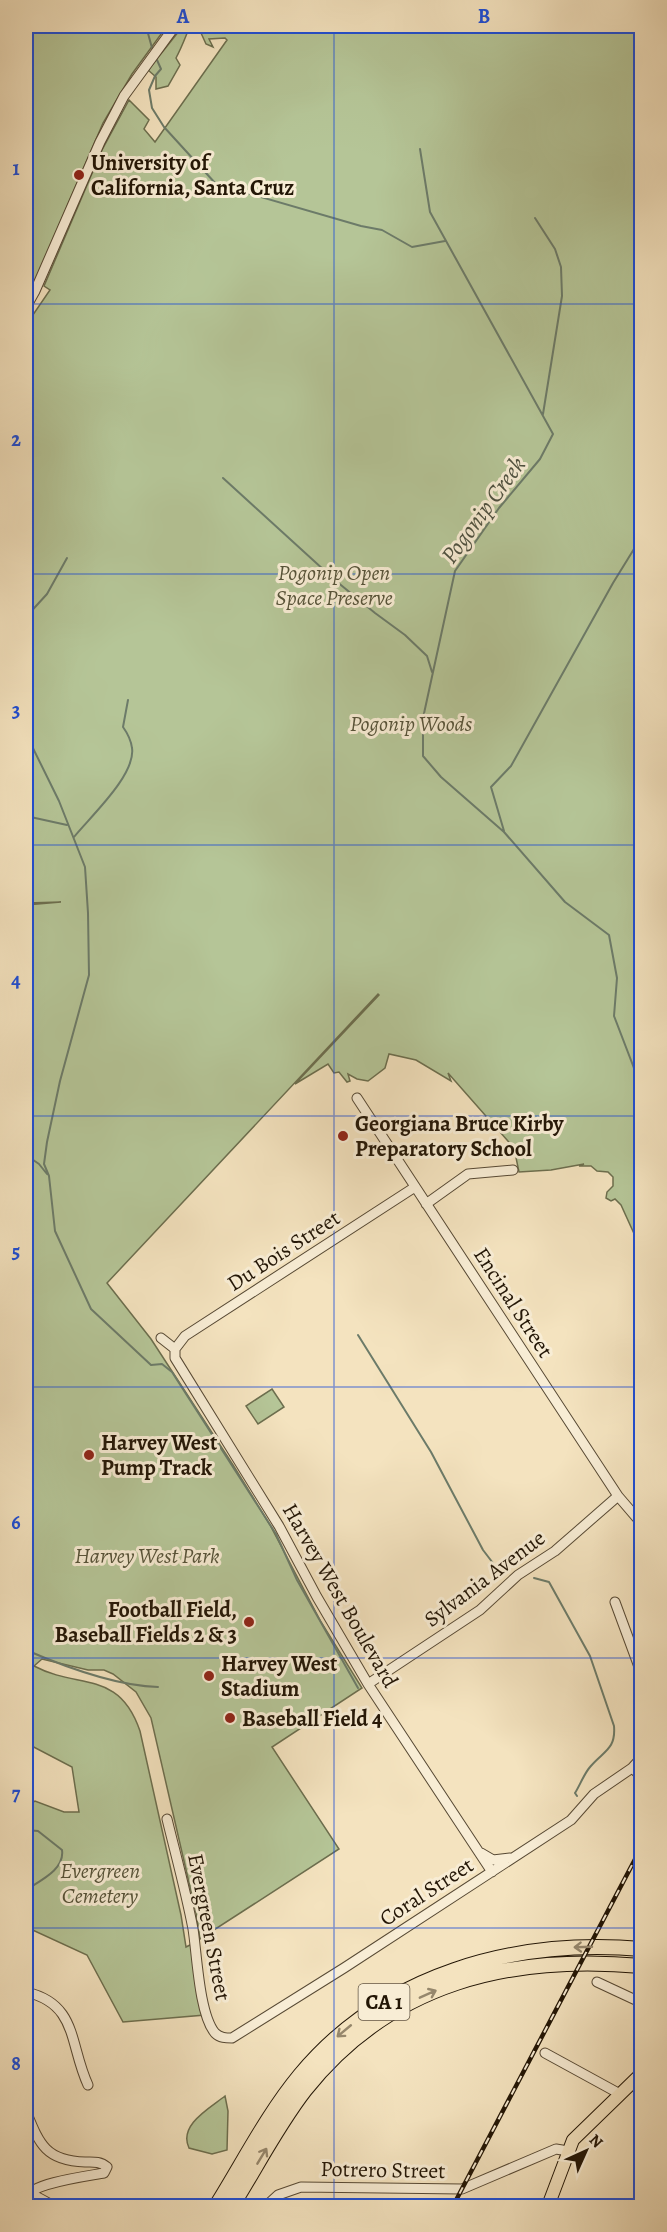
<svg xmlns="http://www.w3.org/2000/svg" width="667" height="2232" font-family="Alegreya,serif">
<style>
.green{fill:#b5c597;stroke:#6c6e4e;stroke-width:1.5}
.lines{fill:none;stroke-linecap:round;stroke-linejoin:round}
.stream{stroke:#6c7b69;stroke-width:2}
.minor-casing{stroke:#574934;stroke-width:11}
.major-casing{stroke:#231606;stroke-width:14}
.highway-casing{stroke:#231606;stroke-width:16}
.minor{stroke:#f8edd5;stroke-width:9}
.major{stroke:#f4e3bf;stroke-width:12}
.highway{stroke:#f4e3bf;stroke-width:14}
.rail-casing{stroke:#231606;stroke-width:4.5}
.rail{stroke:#f8edd5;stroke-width:2;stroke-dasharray:7;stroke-linecap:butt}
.oneway{stroke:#96876c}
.grid{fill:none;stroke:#1d4ed8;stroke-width:1.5;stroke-opacity:0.55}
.poi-dot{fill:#8f2418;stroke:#f8edd5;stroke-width:2}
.labels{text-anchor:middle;stroke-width:6;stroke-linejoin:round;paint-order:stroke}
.shield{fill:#f8edd5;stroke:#635644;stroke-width:1.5}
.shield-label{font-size:21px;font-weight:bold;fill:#231606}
.poi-label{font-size:22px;font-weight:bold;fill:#231606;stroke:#f8edd5;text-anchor:start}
.park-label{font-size:22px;font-style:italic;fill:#565339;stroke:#f8edd5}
.street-label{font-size:22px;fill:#231606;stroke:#f8edd5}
.water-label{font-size:24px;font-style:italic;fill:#4e5140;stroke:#f8edd5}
.neatline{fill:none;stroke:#1d4ed8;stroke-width:2}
.grid-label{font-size:20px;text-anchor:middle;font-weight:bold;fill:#1d4ed8}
</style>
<rect width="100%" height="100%" fill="#f4e3bf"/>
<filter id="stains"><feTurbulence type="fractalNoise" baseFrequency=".00333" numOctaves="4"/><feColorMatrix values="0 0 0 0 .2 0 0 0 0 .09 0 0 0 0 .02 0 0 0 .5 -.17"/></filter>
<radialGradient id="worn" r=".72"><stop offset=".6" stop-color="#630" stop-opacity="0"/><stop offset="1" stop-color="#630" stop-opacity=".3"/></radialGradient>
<path class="green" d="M 26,26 L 167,26 L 132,74 L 103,123 L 36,279 L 26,297 Z
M 183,26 L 190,26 C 185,38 182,47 176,58 L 180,65 L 168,86 L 156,89 L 156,77 L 148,70 Z
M 203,26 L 641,26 L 641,1249 L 621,1205 L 615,1199 L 611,1201 L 606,1198 L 607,1192 L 613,1186 L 613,1177 L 608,1172 L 597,1171 L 591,1166 L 579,1166 L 584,1164 L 551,1170 L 519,1172 L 514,1148 L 448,1073 L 451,1081 L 416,1060 L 389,1054 L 385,1068 L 368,1081 L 357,1079 L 348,1074 L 350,1081 L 347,1082 L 339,1072 L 334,1073 L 328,1064 L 295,1084 L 379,995 L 378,994 L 107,1283 L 151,1339 L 233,1465 L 270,1525 L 321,1622 L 362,1688 L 272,1747 L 339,1849 L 200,1939 L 196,1913 L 151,1718 L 136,1692 L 113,1674 L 104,1670 L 88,1670 L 42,1659 L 34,1666 C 79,1690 119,1669 140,1731 L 181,1915 L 186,1947 L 194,1943 L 205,2015 L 123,2022 L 87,1955 L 26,1927 L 26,1806 L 35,1801 L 64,1812 L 79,1812 L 72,1767 L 26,1743 L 26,905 L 61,902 L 26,903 L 26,325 L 50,290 L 44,286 L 102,150 L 129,100 L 149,120 L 144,129 L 155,142 L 227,40 L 225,38 L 209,39 L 213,47 L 206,44 L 201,33 Z
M 272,1389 L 284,1407 L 258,1424 L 246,1406 Z
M 225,2096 L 228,2111 L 227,2150 L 212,2154 L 189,2148 C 178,2125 210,2108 225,2096 Z"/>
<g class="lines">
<path class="stream" d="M 146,26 L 152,48
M 157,60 L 161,69 L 155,76 L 149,90 L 152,108 L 164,127 L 216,184 L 361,226 L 382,230 L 412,247 L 445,241
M 420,149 L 430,212 L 553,434 L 540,459 L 499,508 L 455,571 L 423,718 L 423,756 L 441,777 L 504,832 L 565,902 L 609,935 L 617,978 L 614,1016 L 642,1089
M 207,153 L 208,154
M 535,218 L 555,249 L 561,267 L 562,296 L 543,414
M 223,478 L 336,581 L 375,613 L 405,635 L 427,656 L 432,672
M 26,617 L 47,594 L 67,558
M 26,734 L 59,801 L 85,867 L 88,913 L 89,975 L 60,1081 L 47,1142 L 44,1164 L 49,1176 L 55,1231 L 91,1309 L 151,1365 L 162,1364 L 172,1372 L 276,1534 L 297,1580 L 358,1688
M 26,816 L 67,825
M 504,831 L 491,787 L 511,766 L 613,583 L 642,536
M 74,837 C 90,817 136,775 132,748 C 131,740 128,734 123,727 L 128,700
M 26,1155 L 39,1164 L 47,1174
M 358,1335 L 431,1452 L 483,1550 L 496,1567 L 508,1570
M 534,1578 L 549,1582 L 590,1656 L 614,1726 C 616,1750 603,1751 590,1767 C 584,1774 580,1785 575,1793 L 577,1796
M 26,1650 C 63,1666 117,1686 158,1687
M 26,1830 L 38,1831 L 62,1850 C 65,1870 39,1881 26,1890"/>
<defs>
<path id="minor" d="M 26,307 L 35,291 L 100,142 L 124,96 L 175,26
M 357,1098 L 618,1496 L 642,1524
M 415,1187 L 185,1336 L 175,1349 L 175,1358 L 279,1526 L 317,1597 L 368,1684 L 492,1872
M 426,1204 L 468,1174 L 513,1170
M 161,1338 L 175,1349
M 615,1602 L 642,1675
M 368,1684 L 480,1610 L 518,1575 L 555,1551 L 618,1496
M 632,1768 L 642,1777
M 167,1819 C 176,1856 186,1892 193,1929 C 197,1954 199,2014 215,2033 C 220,2038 226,2038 232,2038 L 344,1968 L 571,1820 L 594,1794 L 632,1768 L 642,1757
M 481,1853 L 493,1860 L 510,1858
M 597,1982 L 642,2003
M 26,1992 C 78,2004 69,2044 88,2085
M 545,2053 L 620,2094
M 26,2111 C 39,2143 45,2161 85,2162 C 93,2162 100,2161 107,2167 L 104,2173 C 88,2176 32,2183 26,2197
M 28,2192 L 54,2206
M 266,2206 L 278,2195 L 301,2187 L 462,2189 L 556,2149 L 568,2151"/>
<path id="major" d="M 548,2206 L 573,2140 L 642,2073"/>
<path id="highway" d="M 216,2206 C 243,2163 267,2115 300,2075 C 384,1974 514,1938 642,1949
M 232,2206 C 256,2168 277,2126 305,2090 C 391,1982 510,1954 642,1966"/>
</defs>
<use href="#minor" class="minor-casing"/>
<use href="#major" class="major-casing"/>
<use href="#highway" class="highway-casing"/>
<use href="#minor" class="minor"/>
<use href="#major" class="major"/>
<use href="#highway" class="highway"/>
<defs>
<path id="rail" d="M 453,2206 L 642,1846"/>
</defs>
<use href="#rail" class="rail-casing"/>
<use href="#rail" class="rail"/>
</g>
<defs><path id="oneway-shaft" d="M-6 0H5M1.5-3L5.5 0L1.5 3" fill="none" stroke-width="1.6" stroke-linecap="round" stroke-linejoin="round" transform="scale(1.5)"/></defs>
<g class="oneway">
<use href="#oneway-shaft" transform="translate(583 1947) rotate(178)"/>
<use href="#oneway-shaft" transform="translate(428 1994) rotate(-24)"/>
<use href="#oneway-shaft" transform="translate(344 2031) rotate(140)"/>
<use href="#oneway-shaft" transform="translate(262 2156) rotate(-59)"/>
</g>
<path class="grid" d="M 334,26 L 334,2206M 26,304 L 642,304M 26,574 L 642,574M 26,845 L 642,845M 26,1116 L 642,1116M 26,1387 L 642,1387M 26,1658 L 642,1658M 26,1928 L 642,1928"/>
<g class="poi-dot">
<circle cx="79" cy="175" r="6"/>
<circle cx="343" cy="1136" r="6"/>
<circle cx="89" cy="1455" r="6"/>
<circle cx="249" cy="1622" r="6"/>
<circle cx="209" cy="1676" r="6"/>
<circle cx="230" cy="1718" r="6"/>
</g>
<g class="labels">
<rect class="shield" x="358.5" y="1984" width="51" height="36" rx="4.5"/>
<g class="shield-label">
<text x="384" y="2009">CA 1</text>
</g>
<g class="poi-label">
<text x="91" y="170">University of<tspan x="91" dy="25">California, Santa Cruz</tspan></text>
<text x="355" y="1131">Georgiana Bruce Kirby<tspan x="355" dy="25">Preparatory School</tspan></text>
<text x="101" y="1450">Harvey West<tspan x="101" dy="25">Pump Track</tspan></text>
<text x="237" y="1617" text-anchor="end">Football Field,<tspan x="237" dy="25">Baseball Fields 2 &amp; 3</tspan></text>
<text x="221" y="1671">Harvey West<tspan x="221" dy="25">Stadium</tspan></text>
<text x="242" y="1726">Baseball Field 4</text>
</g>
<g class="park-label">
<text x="334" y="580">Pogonip Open<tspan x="334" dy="25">Space Preserve</tspan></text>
<text x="411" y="731">Pogonip Woods</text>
<text x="147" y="1563">Harvey West Park</text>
<text x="100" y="1878">Evergreen<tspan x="100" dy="25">Cemetery</tspan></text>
</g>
<g class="street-label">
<text transform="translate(283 1250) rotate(-33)" y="8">Du Bois Street</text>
<text transform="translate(514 1302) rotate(57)" y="8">Encinal Street</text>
<text transform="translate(484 1578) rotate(-37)" y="8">Sylvania Avenue</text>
<text transform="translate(341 1595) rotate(60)" y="8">Harvey West Boulevard</text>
<text transform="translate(426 1891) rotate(-33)" y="8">Coral Street</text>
<text transform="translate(210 1927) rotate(79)" y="8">Evergreen Street</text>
<text transform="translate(383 2169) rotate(1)" y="8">Potrero Street</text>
</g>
<g class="water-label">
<text transform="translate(483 510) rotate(-54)" y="8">Pogonip Creek</text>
</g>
</g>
<rect width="667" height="2232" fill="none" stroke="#f4e3bf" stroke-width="66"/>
<g transform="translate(586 2151) rotate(45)" stroke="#f8edd5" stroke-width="4.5" paint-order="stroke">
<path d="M0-4.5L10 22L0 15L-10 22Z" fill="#231606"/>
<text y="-9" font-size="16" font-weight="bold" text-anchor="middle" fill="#231606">N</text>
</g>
<rect x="33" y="33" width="601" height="2166" class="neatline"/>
<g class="grid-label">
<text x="183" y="23">A</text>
<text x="484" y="23">B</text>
<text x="16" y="175">1</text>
<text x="16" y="446">2</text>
<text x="16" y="717">3</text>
<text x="16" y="987">4</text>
<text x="16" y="1258">5</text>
<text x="16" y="1529">6</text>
<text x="16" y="1800">7</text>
<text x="16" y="2070">8</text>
</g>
<rect width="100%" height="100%" filter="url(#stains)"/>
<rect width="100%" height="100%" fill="url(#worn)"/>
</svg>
